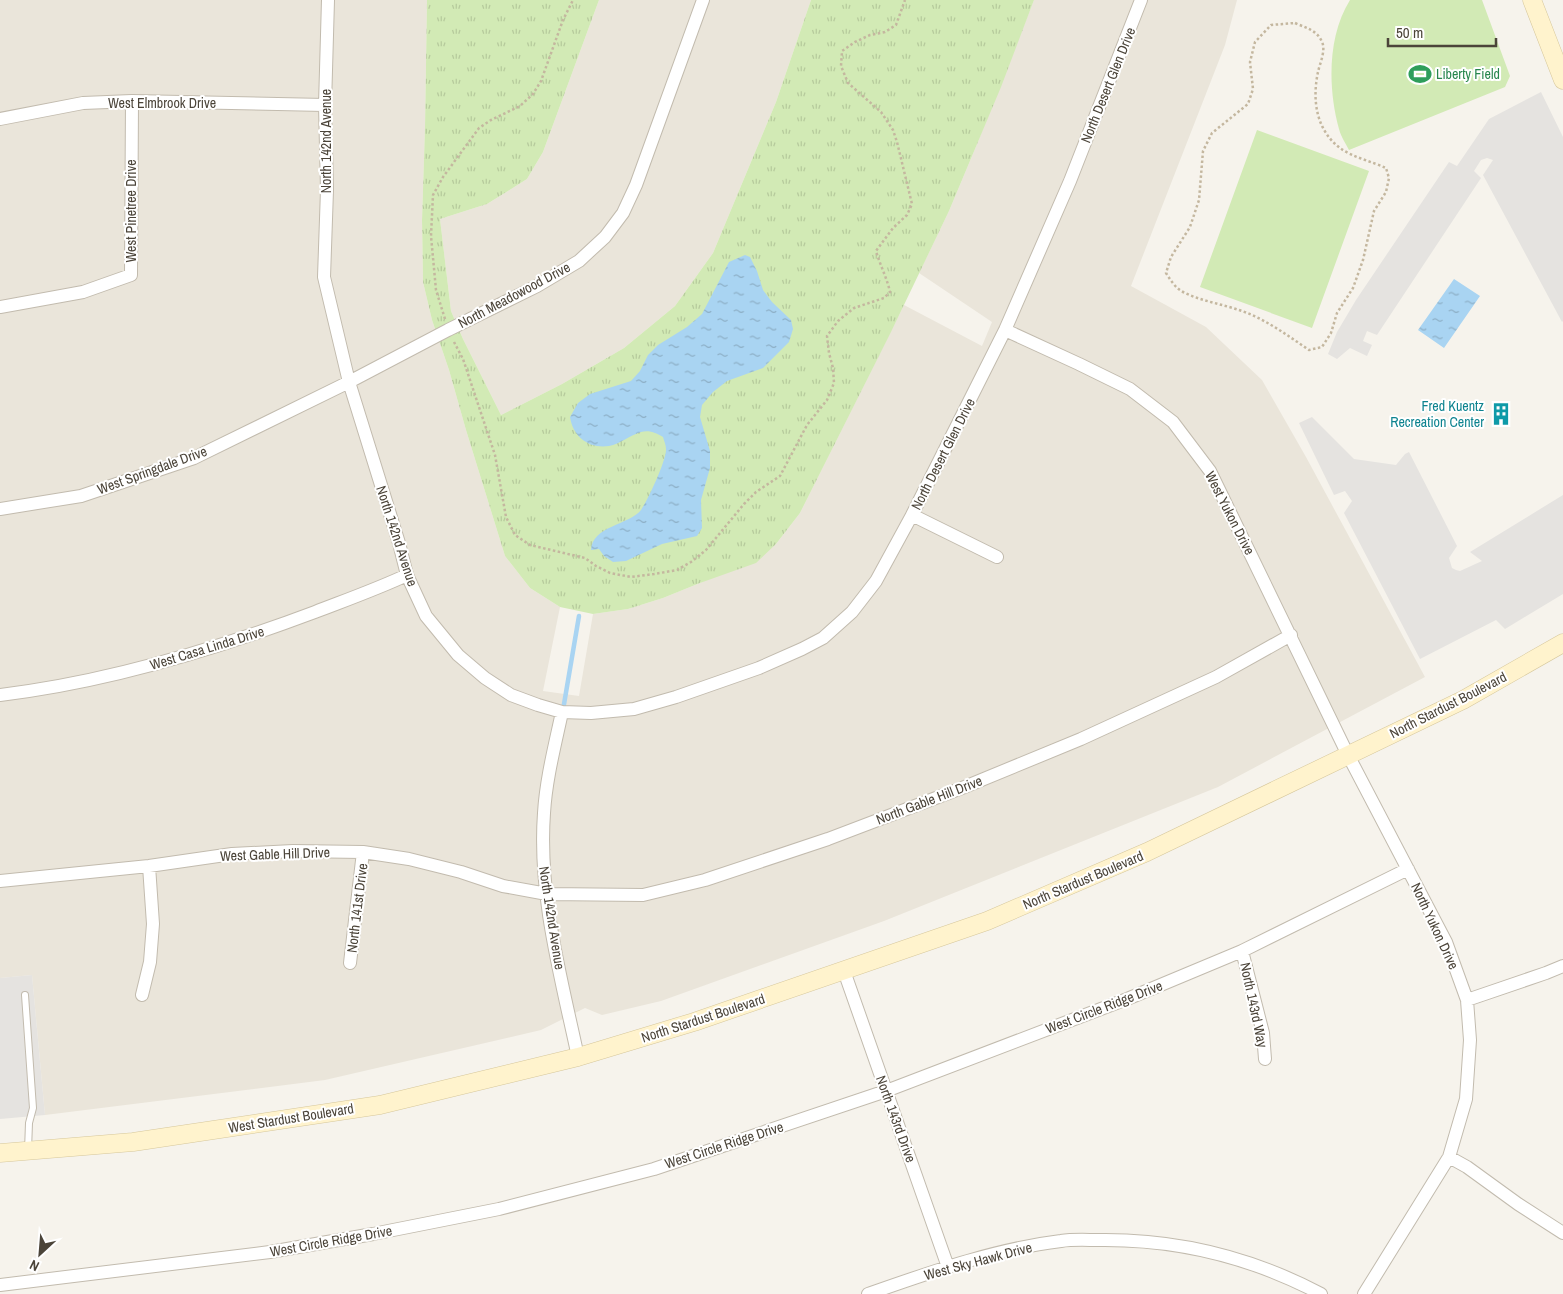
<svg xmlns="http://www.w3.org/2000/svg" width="1563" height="1294" font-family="'Archivo Narrow',sans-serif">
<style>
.residential{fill:#eae5da}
.grass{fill:url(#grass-tufts)}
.park{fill:#d2eab5}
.parking{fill:#e5e3e0}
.water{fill:url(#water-ripples)}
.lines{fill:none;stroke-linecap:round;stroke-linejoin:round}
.stream{stroke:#a9d4f2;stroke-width:4.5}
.lane-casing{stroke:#c2bbae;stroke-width:8}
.street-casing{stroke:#c2bbae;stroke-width:14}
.secondary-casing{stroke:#d6c79b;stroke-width:19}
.path{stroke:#c4b79f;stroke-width:2.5;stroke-dasharray:2.5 2.5;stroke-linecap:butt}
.lane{stroke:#fff;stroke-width:6}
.street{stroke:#fff;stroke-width:12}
.secondary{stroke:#fff3cd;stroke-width:18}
.labels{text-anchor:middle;stroke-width:4;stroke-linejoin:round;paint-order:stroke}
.leisure-label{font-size:14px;fill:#27864d;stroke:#fff;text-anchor:start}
.street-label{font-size:14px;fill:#4b4439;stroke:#fff}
.culture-label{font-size:14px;fill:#0d838f;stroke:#fff;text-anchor:end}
</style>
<defs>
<pattern id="grass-tufts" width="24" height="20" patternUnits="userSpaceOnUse" patternTransform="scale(1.25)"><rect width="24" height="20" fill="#d2eab5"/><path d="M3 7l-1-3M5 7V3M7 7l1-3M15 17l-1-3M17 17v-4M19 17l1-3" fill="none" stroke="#b6ca9c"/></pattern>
<pattern id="water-ripples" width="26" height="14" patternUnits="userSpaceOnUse" patternTransform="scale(1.25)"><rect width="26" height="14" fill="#a9d4f2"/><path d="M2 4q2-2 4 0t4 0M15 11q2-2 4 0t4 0" fill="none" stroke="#8caec5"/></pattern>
</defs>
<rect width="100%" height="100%" fill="#f6f3ec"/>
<path class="residential" d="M 0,0 L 427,0 L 425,127 L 422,220 L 423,282 L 432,320 L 449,370 L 466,430 L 505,556 L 530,588 L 560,607 L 543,691 L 579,696 L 593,614 L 628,609 L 663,598 L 700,583 L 776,544 L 800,513 L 904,305 L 982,346 L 992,322 L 919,273 L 949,211 L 975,149 L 1034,0 L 1237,0 L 1225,45 L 1131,286 L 1206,327 L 1262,380 L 1306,457 L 1425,677 L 1218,787 L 884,921 L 661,1001 L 602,1015 L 585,1008 L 541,1030 L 325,1080 L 45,1115 L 32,975 L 0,978 Z
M 599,0 L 811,0 L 776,102 L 713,253 L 675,306 L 624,348 L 562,384 L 501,415 L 463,339 L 451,311 L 440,219 L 487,204 L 527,179 L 543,152 Z"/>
<path class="grass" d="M 427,0 L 599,0 L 543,152 L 527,179 L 487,204 L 440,219 L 451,311 L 463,339 L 501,415 L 562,384 L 624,348 L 675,306 L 713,253 L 776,102 L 811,0 L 1034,0 L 1001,87 L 949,211 L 891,332 L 800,513 L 776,544 L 756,563 L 700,583 L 663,598 L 628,609 L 593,614 L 560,607 L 530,588 L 505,556 L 466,430 L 449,370 L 432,320 L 423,282 L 422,220 L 425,127 Z"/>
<path class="park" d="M 1350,0 L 1482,0 L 1510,76 L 1505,87 L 1349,150 C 1346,144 1341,137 1339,129 C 1328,89 1327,37 1350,0 Z
M 1257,130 L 1369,171 L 1312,328 L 1200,287 Z"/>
<path class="parking" d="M 1541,92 L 1563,137 L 1563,321 L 1562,322 L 1483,175 L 1493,160 L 1487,158 L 1481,160 L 1474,171 L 1481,178 L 1377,335 L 1367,331 L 1363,341 L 1372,345 L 1367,356 L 1350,348 L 1337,359 L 1328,354 L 1337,332 L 1356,300 L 1449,162 L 1457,166 L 1489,119 Z
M 1312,417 L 1354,459 L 1396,465 L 1405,454 L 1409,452 L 1457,546 L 1449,558 L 1452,568 L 1456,570 L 1460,571 L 1482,561 L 1470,552 L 1563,495 L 1563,594 L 1505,629 L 1496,620 L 1420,659 L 1344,513 L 1352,501 L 1345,491 L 1334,495 L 1299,423 Z
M 32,975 L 45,1115 L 0,1119 L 0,978 Z"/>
<path class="water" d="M 745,255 L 750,257 L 757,271 L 763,290 L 772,302 L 791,320 L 793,329 L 789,342 L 763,368 L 727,381 L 713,392 L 702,405 L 700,417 L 710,451 L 710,468 L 701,500 L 702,528 L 697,536 L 662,544 L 626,561 L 613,562 L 604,556 L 599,549 L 591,550 C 592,526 629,525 641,510 C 647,502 667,459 666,449 C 666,445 664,441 663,437 C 656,433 650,430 641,432 C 630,435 620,444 609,446 C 589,449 573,437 570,417 L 578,403 L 590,394 L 631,381 L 640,371 L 648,355 L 658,345 L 687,327 L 702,314 L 729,262 Z
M 1454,279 L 1480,296 L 1444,348 L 1418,330 Z"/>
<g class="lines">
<path class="stream" d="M 563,710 L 579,616"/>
<defs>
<path id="lane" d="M 25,995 L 33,1108 L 29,1123 L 28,1150"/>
<path id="street" d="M 328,0 L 325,105 L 327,190 L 324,277 L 349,382 L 399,543 L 407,575 L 426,616 L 458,655 L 485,678 L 511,695 L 538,705 L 562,712 L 591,713 L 634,709 L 676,697 L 759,668 L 802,649 L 823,638 L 852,612 L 876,581 L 912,515 L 1005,330 L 1070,181 L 1141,0
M 0,119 L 83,103 L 132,101 L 325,105
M 0,307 L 83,292 L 131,275 L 132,101
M 1005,330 L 1079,364 L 1130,389 L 1173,422 L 1210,471 L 1348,755 L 1446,942 L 1467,1000 L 1470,1040 L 1466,1099 L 1449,1157 L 1364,1294
M 0,509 L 81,496 L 194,458 L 349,382 L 448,330 L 537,286 L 579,261 L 605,237 L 623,213 L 636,185 L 703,0
M 912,515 L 997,557
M 0,695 C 108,682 214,650 315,612 C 346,600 377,589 407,575
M 562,712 C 555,745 546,779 544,813 C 538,895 561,977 578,1057
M 0,881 L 149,866 L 232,854 L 293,851 L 363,852 L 409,859 L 461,872 L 503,886 L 547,894 L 643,895 L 705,880 L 828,839 L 962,788 L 1081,739 L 1216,677 L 1291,635
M 1242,951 L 1263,1033 L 1265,1059
M 350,963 L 363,852
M 844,971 L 948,1267
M 142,995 L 150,962 L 153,924 L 149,866
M 1467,1000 L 1546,973 L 1563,966
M 1449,1157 L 1467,1167 L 1518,1204 L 1563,1233
M 0,1285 L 270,1252 L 373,1234 L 499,1209 L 654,1169 L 886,1091 L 1127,999 L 1242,951 L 1408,869
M 868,1294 C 931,1272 995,1249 1061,1241 C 1073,1239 1087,1240 1099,1240 C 1178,1239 1251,1257 1321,1294"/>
<path id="secondary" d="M 1532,0 L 1563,80
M 0,1153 L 133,1142 L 380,1105 L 578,1057 L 694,1022 L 987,921 L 1147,852 L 1463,700 L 1563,643"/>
</defs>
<use href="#lane" class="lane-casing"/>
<use href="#street" class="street-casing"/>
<use href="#secondary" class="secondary-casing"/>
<path class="path" d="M 1295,23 C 1306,28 1317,30 1322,42 C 1326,50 1320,63 1318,72 C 1312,100 1316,130 1340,148 C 1352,157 1373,162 1386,168 L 1389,178 L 1386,192 L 1374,211 L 1363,260 L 1353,288 L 1337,313 L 1331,333 L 1322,347 L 1309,350 C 1290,337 1272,324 1252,315 C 1230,305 1206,303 1185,293 C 1176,289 1171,281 1166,273 L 1171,257 L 1190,227 L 1199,200 L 1203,151 L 1212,133 L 1248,104 L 1253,89 L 1250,62 L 1255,42 L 1271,25 Z
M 445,319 L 436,290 L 431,236 L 433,195 L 443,177 L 479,128 L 491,120 L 520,106 L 533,94 L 541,81 L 563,20 L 573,0
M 454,342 L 463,359 L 495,455 L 506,517 L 515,535 L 530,545 L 585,558 L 596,566 L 610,573 L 631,577 L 654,574 L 677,570 L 691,562 L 706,550 L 744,504 L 756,492 L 780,476 L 807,425 L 827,400 L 834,383 L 833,368 L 829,353 L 827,336 L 838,321 L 854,308 L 884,298 L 890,292 C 887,278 880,265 876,251 L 893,228 L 907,215 L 912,204 L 897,142 L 893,130 L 881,112 L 848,83 L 841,66 L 842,51 L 855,42 L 870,35 L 885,32 L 896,25 L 905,0"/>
<use href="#lane" class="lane"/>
<use href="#street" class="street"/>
<use href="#secondary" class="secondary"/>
</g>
<defs>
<symbol id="stadium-bare" viewBox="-9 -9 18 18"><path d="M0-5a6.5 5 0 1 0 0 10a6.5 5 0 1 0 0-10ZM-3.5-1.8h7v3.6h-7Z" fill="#2e9e5b" stroke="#fff" stroke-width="2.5" paint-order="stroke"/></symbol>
<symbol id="building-bare" viewBox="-9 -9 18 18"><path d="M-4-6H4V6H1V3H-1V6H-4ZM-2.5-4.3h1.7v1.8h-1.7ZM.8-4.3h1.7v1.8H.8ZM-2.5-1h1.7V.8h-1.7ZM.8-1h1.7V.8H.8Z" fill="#0f9aa8" stroke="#fff" stroke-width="2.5" paint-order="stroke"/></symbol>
</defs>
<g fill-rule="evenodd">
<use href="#stadium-bare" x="1404" y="58" width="32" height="32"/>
<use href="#building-bare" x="1485" y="398" width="32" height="32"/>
</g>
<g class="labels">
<g class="leisure-label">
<text x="1436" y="79">Liberty Field</text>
</g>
<g class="street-label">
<text transform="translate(1108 85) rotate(-68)" y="5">North Desert Glen Drive</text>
<text x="162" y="108">West Elmbrook Drive</text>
<text transform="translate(326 141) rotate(-90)" y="5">North 142nd Avenue</text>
<text transform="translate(131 211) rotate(-90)" y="5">West Pinetree Drive</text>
<text transform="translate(514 295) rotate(-28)" y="5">North Meadowood Drive</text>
<text transform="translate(943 454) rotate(-63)" y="5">North Desert Glen Drive</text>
<text transform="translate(152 470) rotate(-20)" y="5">West Springdale Drive</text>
<text transform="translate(1230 513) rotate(63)" y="5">West Yukon Drive</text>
<text transform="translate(397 536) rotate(72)" y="5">North 142nd Avenue</text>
<text transform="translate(207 648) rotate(-17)" y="5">West Casa Linda Drive</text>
<text transform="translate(1448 705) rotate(-27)" y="5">North Stardust Boulevard</text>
<text transform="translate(929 800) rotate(-21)" y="5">North Gable Hill Drive</text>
<text transform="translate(275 854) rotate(-2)" y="5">West Gable Hill Drive</text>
<text transform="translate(1083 880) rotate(-23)" y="5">North Stardust Boulevard</text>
<text transform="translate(357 908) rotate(-83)" y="5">North 141st Drive</text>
<text transform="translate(552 918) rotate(81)" y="5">North 142nd Avenue</text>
<text transform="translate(1435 926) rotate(65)" y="5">North Yukon Drive</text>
<text transform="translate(1254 1005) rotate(78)" y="5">North 143rd Way</text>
<text transform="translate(1104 1007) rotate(-21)" y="5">West Circle Ridge Drive</text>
<text transform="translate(703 1018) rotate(-18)" y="5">North Stardust Boulevard</text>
<text transform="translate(291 1118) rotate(-9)" y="5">West Stardust Boulevard</text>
<text transform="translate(896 1119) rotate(70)" y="5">North 143rd Drive</text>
<text transform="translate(724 1145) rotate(-18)" y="5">West Circle Ridge Drive</text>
<text transform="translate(331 1241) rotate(-10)" y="5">West Circle Ridge Drive</text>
<text transform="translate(978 1261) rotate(-15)" y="5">West Sky Hawk Drive</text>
</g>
<g class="culture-label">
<text x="1484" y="411">Fred Kuentz<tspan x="1484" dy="16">Recreation Center</tspan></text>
</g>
</g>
<g transform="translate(40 1254) rotate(206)" stroke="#ffffff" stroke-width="4" paint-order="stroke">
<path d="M0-4L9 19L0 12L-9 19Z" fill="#4b4439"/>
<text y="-8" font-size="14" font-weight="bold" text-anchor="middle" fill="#4b4439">N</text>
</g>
<path d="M1388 38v8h108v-8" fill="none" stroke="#4b4439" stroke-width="2.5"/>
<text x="1396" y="38" font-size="15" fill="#4b4439" stroke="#ffffff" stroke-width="4" paint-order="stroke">50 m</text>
</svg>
